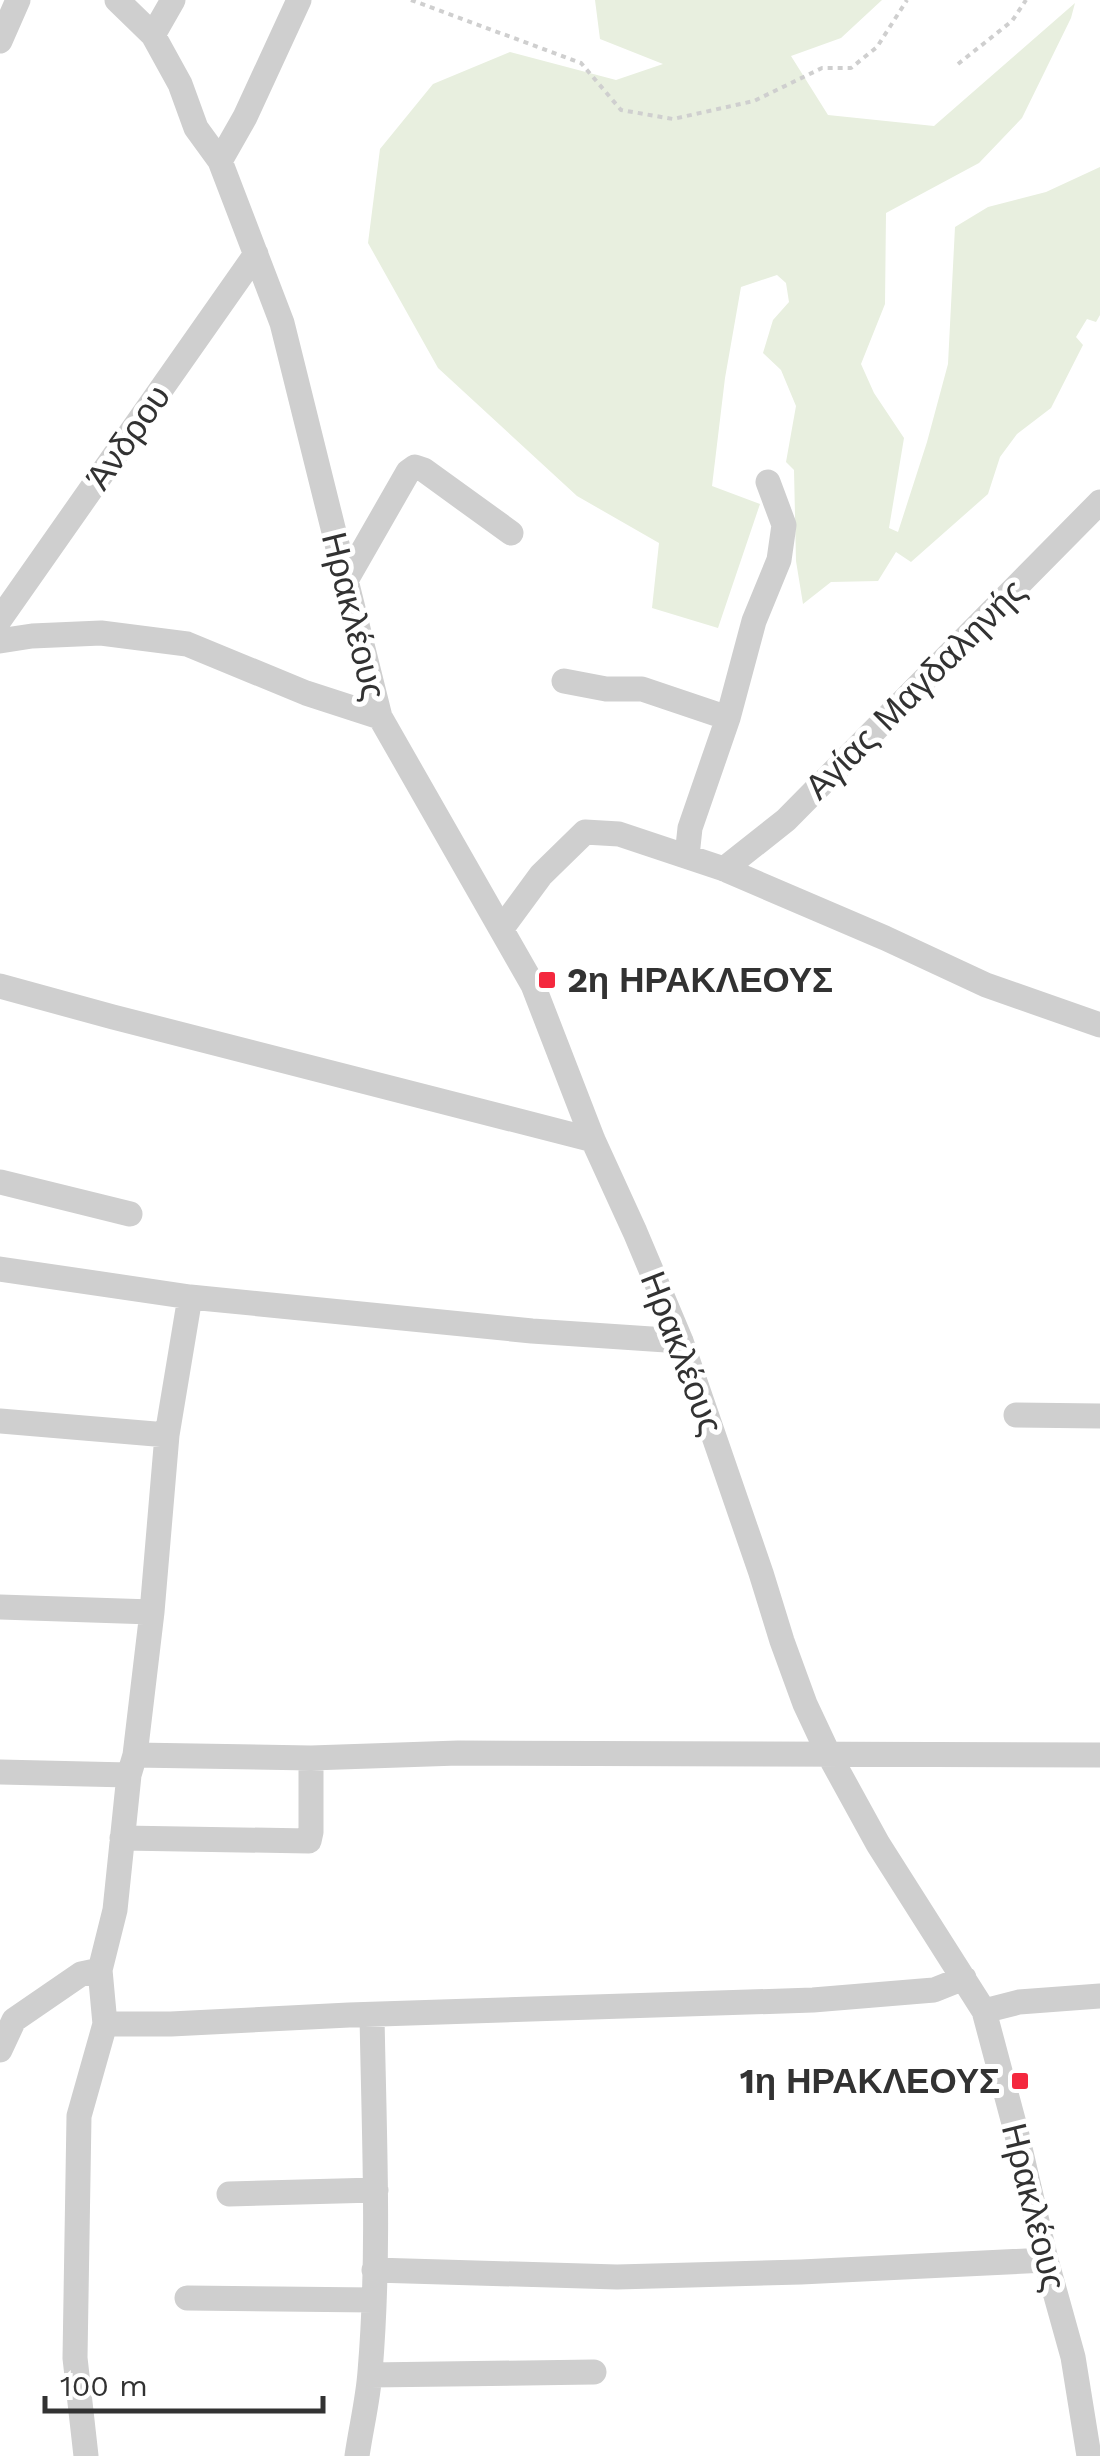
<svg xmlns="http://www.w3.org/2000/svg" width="1100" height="2456" font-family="'Work Sans',sans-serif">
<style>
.green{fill:#e8efdf}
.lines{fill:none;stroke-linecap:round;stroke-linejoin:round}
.path{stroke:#cfcfcf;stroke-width:4;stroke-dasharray:5 5;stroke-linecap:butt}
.minor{stroke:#cfcfcf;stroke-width:25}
.poi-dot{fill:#f4283e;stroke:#fff;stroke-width:4}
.labels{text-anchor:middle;stroke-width:10;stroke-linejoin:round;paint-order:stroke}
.street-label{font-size:35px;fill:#323232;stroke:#fff}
.poi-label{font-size:35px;font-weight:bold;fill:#323232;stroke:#fff;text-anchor:start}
</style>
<rect width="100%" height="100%" fill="#fff"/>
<path class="green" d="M 595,0 L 882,0 L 841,38 L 791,56 L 828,115 L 934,126 L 1075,3 L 1071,18 L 1022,118 L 979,163 L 886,213 L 885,304 L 861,364 L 874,393 L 904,438 L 889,528 L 898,532 L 927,442 L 948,364 L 955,227 L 988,207 L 1046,192 L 1100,167 L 1100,315 L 1096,322 L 1087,319 L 1076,337 L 1083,345 L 1051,408 L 1017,434 L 1000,457 L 988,494 L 911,562 L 896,552 L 878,581 L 831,582 L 803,604 L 796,561 L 794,470 L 786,462 L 796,406 L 781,370 L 763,353 L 773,320 L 789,302 L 786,283 L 777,275 L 741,287 L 725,378 L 712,486 L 760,504 L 718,628 L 652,608 L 659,543 L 577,496 L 438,368 L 368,243 L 380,149 L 433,84 L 510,52 L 616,80 L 663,64 L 600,39 Z"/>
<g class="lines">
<path class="path" d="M 411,0 L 581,63 L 621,110 L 673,119 L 754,101 L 822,68 L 851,68 L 877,47 L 907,0
M 958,64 L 1012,21 L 1026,0"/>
<path class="minor" d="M 117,0 L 153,35 L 180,84 L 196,128 L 220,161
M 299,0 L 245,117 L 220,161 L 282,323 L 380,717 L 533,985 L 593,1140 L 635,1232 L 681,1341 L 761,1573 L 782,1641 L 805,1704 L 828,1753 L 878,1844 L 984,2011 L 1016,2131 L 1046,2260 L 1073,2357 L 1089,2456
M 153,35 L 173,0
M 0,41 L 18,0
M 345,582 L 408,472 L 415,467 L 424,470 L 511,533
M 0,619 L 256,254
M 0,641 L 32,636 L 101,633 L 187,644 L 306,693 L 380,717
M 564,681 L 606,689 L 642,689 L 728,718
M 687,856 L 690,828 L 728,718 L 754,621 L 779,560 L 784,525 L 768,482
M 724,869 L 786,820 L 1100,502
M 502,928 L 541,875 L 585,832 L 619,834 L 724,869 L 885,938 L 986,985 L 1100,1025
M 0,986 L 113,1017 L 593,1140
M 0,1182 L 130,1214
M 0,1269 L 190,1297 L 532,1331 L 681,1341
M 190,1297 L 167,1435 L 152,1612 L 135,1755 L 129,1775 L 115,1910 L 100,1970 L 105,2024 L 171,2024 L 349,2015 L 813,2000 L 934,1990 L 964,1978
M 1016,1415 L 1100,1416
M 0,1421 L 167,1435
M 0,1607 L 152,1612
M 135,1755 L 311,1758 L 458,1753 L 1100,1755
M 0,1772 L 129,1775
M 122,1838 L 309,1841 L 311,1832 L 311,1758
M 984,2011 L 1019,2002 L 1100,1996
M 0,2050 L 14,2020 L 81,1974 L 100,1970
M 229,2194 L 376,2190
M 374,2270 L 617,2277 L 801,2272 L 1046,2260
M 187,2298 L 374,2300
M 370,2375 L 594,2372
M 86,2456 L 75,2358 L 79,2116 L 105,2024
M 357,2456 C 361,2428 368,2400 370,2372 C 380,2253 374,2133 372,2015"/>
</g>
<g class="poi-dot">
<rect x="537" y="970" width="20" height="20" rx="5"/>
<rect x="1010" y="2071" width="20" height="20" rx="5"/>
</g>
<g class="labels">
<g class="street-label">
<text transform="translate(128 437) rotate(-55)" y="12">Άνδρου</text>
<text transform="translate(354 616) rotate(76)" y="12">Ηρακλέους</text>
<text transform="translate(915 689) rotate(-45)" y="12">Αγίας Μαγδαληνής</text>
<text transform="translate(682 1353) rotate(69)" y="12">Ηρακλέους</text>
<text transform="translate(1034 2207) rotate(76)" y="12">Ηρακλέους</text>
</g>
<g class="poi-label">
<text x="567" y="992">2η ΗΡΑΚΛΕΟΥΣ</text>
<text x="1000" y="2093" text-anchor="end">1η ΗΡΑΚΛΕΟΥΣ</text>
</g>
</g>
<path d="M45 2396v15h278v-15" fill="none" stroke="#323232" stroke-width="5"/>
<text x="60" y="2396" font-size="30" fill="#323232" stroke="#ffffff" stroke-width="8" paint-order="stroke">100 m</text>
</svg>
